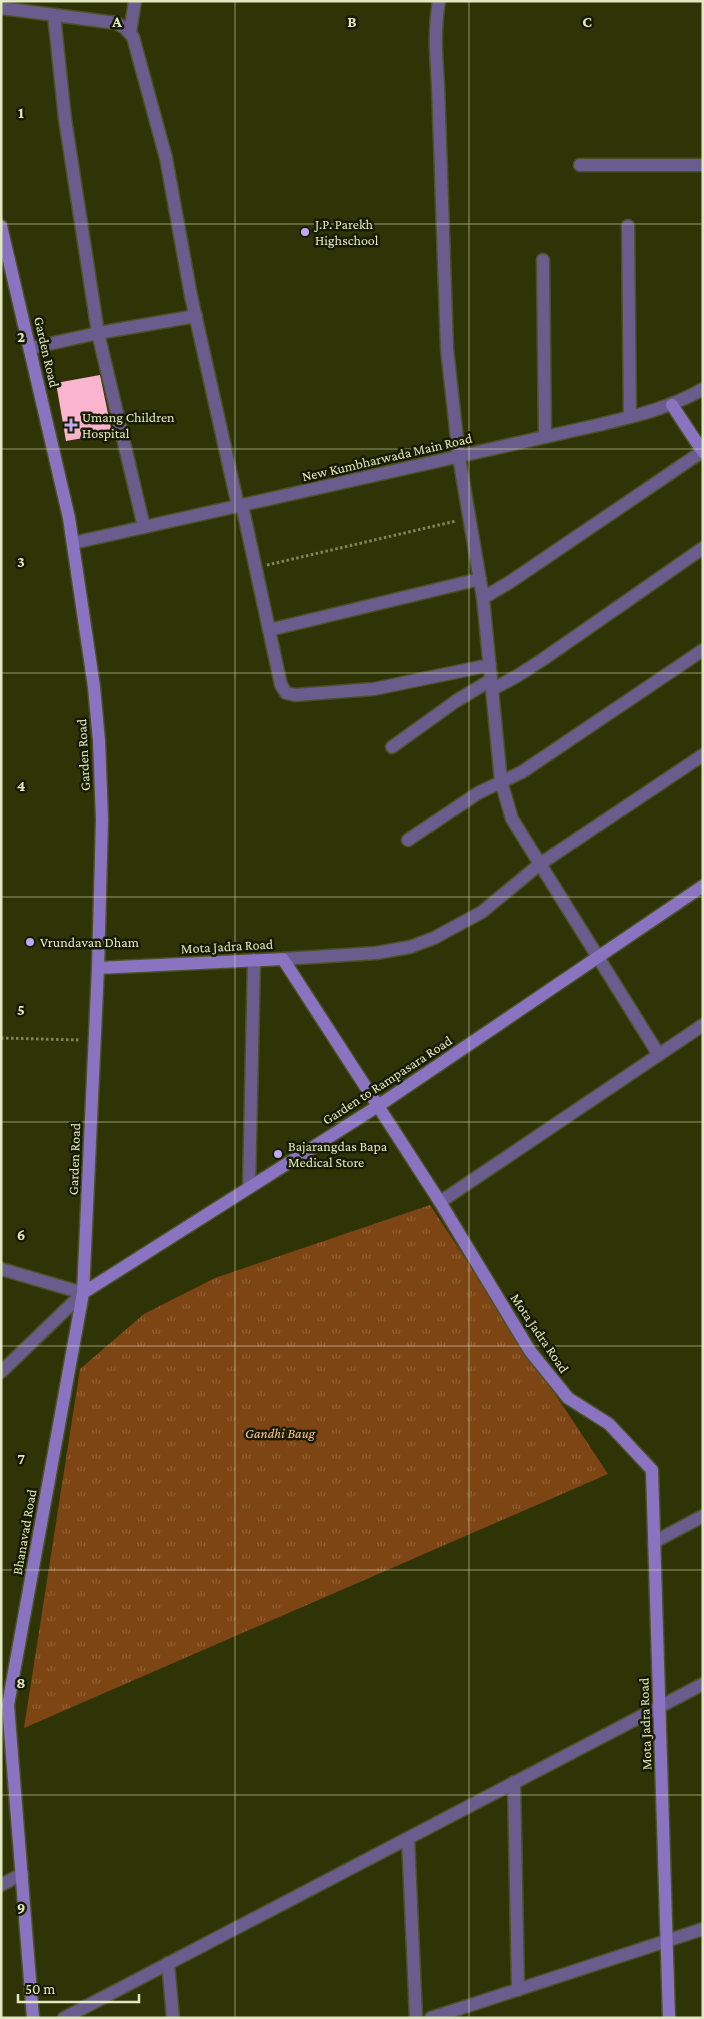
<svg xmlns="http://www.w3.org/2000/svg" width="704" height="2019" font-family="'Crimson Pro',serif">
<style>
.park{fill:url(#park-tufts)}
.building{fill:#fbb4cd}
.lines{fill:none;stroke-linecap:round;stroke-linejoin:round}
.minor-casing{stroke:#4c5125;stroke-width:15}
.tertiary-casing{stroke:#4c5125;stroke-width:15}
.secondary-casing{stroke:#4c5125;stroke-width:15}
.path{stroke:#80865b;stroke-width:3;stroke-dasharray:2.5 2.5;stroke-linecap:butt}
.minor{stroke:#6a5c8c;stroke-width:12}
.tertiary{stroke:#6a5c8c;stroke-width:12}
.secondary{stroke:#8a73c0;stroke-width:12}
.grid{fill:none;stroke:#e2e9c1;stroke-width:1;stroke-opacity:0.55}
.poi-dot{fill:#bea9f5;stroke:#171b00;stroke-width:2}
.labels{text-anchor:middle;stroke-width:5;stroke-linejoin:round;paint-order:stroke}
.poi-label{font-size:14px;fill:#e2e9c1;stroke:#171b00;text-anchor:start}
.street-label{font-size:14px;fill:#e2e9c1;stroke:#171b00}
.park-label{font-size:14px;font-style:italic;fill:#fcc39a;stroke:#171b00}
.grid-label{font-size:16px;text-anchor:middle;font-weight:bold;fill:#e2e9c1;stroke:#171b00;stroke-width:5;stroke-linejoin:round;paint-order:stroke}
</style>
<defs>
<pattern id="park-tufts" width="24" height="20" patternUnits="userSpaceOnUse" patternTransform="scale(1.25)"><rect width="24" height="20" fill="#7e4514"/><path d="M3 7l-1-3M5 7V3M7 7l1-3M15 17l-1-3M17 17v-4M19 17l1-3" fill="none" stroke="#906034"/></pattern>
</defs>
<rect width="100%" height="100%" fill="#2f3407"/>
<path class="park" d="M 430,1205 L 608,1474 L 24,1728 L 80,1369 L 144,1314 L 215,1278 Z"/>
<path class="building" d="M 100,375 L 112,433 L 66,441 L 56,383 Z"/>
<g class="lines">
<defs>
<path id="minor" d="M 439,1 C 434,30 436,56 438,85 L 447,349 L 459,457 L 483,598 L 501,781 L 512,819 L 540,864 L 703,755
M 1,8 L 116,23 L 125,28 L 133,37 L 166,158 L 191,296 L 238,506
M 54,15 L 65,119 L 98,333 L 144,527
M 130,32 L 135,1
M 580,165 L 703,165
M 628,226 L 630,417
M 543,260 L 545,437
M 31,348 L 98,333 L 196,316
M 242,505 L 281,685 L 286,693 L 295,695 L 374,689 L 490,665
M 483,598 L 510,582 L 703,451
M 269,630 L 480,579
M 493,689 L 517,676 L 542,660 L 703,548
M 392,747 L 456,701 L 491,680
M 408,840 L 478,793 L 522,772 L 703,650
M 283,959 L 376,953 L 410,947 L 434,938 L 482,912 L 540,864 L 659,1055
M 249,1187 L 254,960
M 440,1202 L 703,1025
M 1,1372 L 83,1293
M 654,1542 L 703,1516
M 514,1782 L 518,1990
M 408,1838 L 416,2018
M 1,1885 L 22,1874
M 168,1963 L 173,2018
M 64,2018 L 703,1684
M 431,2018 L 703,1929"/>
<path id="tertiary" d="M 73,543 L 598,425 C 635,416 670,408 703,389
M 1,1269 L 83,1293"/>
<path id="secondary" d="M 1,226 L 69,518 L 94,687 L 99,741 L 102,819 L 98,968 L 83,1293 L 8,1705 L 33,2018
M 672,405 L 703,452
M 98,968 L 283,959 L 440,1202 L 530,1351 L 568,1398 L 609,1424 L 652,1470 L 669,2018
M 83,1293 L 378,1106 L 703,886"/>
</defs>
<use href="#minor" class="minor-casing"/>
<use href="#tertiary" class="tertiary-casing"/>
<use href="#secondary" class="secondary-casing"/>
<path class="path" d="M 267,565 L 456,521
M 1,1038 L 81,1040"/>
<use href="#minor" class="minor"/>
<use href="#tertiary" class="tertiary"/>
<use href="#secondary" class="secondary"/>
</g>
<path class="grid" d="M 235,1 L 235,2018M 469,1 L 469,2018M 1,224 L 703,224M 1,449 L 703,449M 1,673 L 703,673M 1,897 L 703,897M 1,1122 L 703,1122M 1,1346 L 703,1346M 1,1570 L 703,1570M 1,1795 L 703,1795"/>
<g class="poi-dot">
<circle cx="305" cy="232" r="5"/>
<path d="M68.5 417.5h5v5h5v5h-5v5h-5v-5h-5v-5h5z"/>
<circle cx="30" cy="942" r="5"/>
<circle cx="278" cy="1154" r="5"/>
</g>
<g class="labels">
<g class="poi-label">
<text x="315" y="229">J.P. Parekh<tspan x="315" dy="16">Highschool</tspan></text>
<text x="82" y="422">Umang Children<tspan x="82" dy="16">Hospital</tspan></text>
<text x="40" y="947">Vrundavan Dham</text>
<text x="288" y="1151">Bajarangdas Bapa<tspan x="288" dy="16">Medical Store</tspan></text>
</g>
<g class="street-label">
<text transform="translate(47 352) rotate(77)" y="5">Garden Road</text>
<text transform="translate(387 457) rotate(-13)" y="5">New Kumbharwada Main Road</text>
<text transform="translate(83 755) rotate(-93)" y="5">Garden Road</text>
<text transform="translate(227 946) rotate(-3)" y="5">Mota Jadra Road</text>
<text transform="translate(387 1080) rotate(-33)" y="5">Garden to Rampasara Road</text>
<text transform="translate(74 1159) rotate(-88)" y="5">Garden Road</text>
<text transform="translate(540 1333) rotate(56)" y="5">Mota Jadra Road</text>
<text transform="translate(24 1532) rotate(-80)" y="5">Bhanavad Road</text>
<text transform="translate(645 1724) rotate(-92)" y="5">Mota Jadra Road</text>
</g>
<g class="park-label">
<text x="280" y="1438">Gandhi Baug</text>
</g>
</g>
<g class="grid-label">
<text x="117" y="27">A</text>
<text x="352" y="27">B</text>
<text x="587" y="27">C</text>
<text x="21" y="118">1</text>
<text x="21" y="342">2</text>
<text x="21" y="567">3</text>
<text x="21" y="791">4</text>
<text x="21" y="1015">5</text>
<text x="21" y="1240">6</text>
<text x="21" y="1464">7</text>
<text x="21" y="1688">8</text>
<text x="21" y="1913">9</text>
</g>
<rect width="704" height="2019" fill="none" stroke="#e2e9c1" stroke-width="5"/>
<path d="M18 1994v8h121v-8" fill="none" stroke="#e2e9c1" stroke-width="2.5"/>
<text x="25" y="1994" font-size="15" fill="#e2e9c1" stroke="#171b00" stroke-width="4" paint-order="stroke">50 m</text>
</svg>
